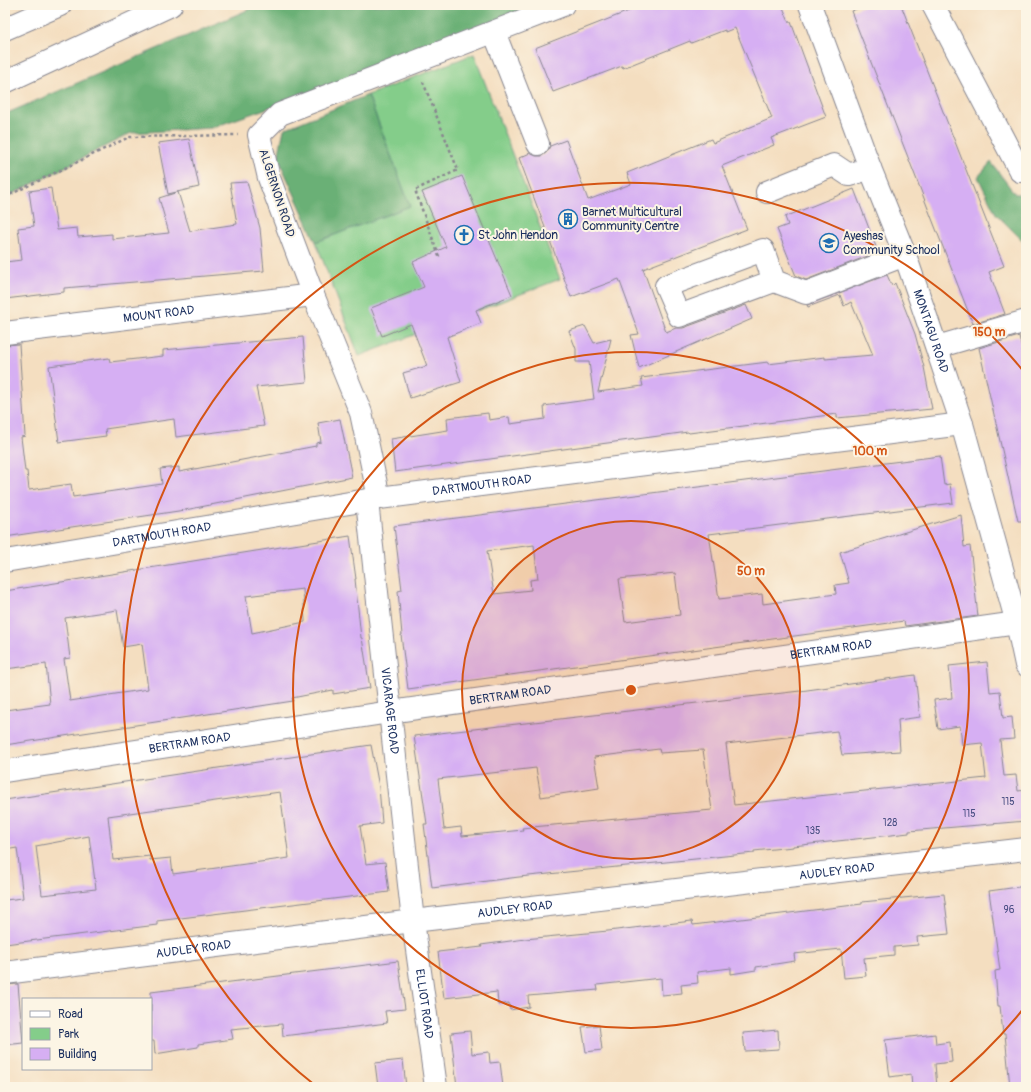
<svg xmlns="http://www.w3.org/2000/svg" width="1031" height="1092" font-family="Pangolin,sans-serif">
<style>
.green{fill:#84cd8a;stroke:#507e74}
.forest{fill:#6bb076;stroke:#43706a}
.building{fill:#d6aff3;fill-rule:evenodd}
.lines{fill:none;stroke-linecap:round;stroke-linejoin:round}
.minor-casing{stroke:#88868f;stroke-width:24}
.highway-casing{stroke:#88868f;stroke-width:24}
.path{stroke:#88868f;stroke-width:2.5;stroke-dasharray:3 3;stroke-linecap:butt}
.minor{stroke:#fff;stroke-width:22}
.highway{stroke:#fff;stroke-width:22}
.ring{fill:none;stroke:#d45514;stroke-width:2}
.labels{text-anchor:middle;stroke-width:4;stroke-linejoin:round;paint-order:stroke}
.number-label{font-size:10px;fill:#4a4f83}
.street-label{font-size:12px;fill:#1b2f5e;stroke:#fcf5e5}
.poi-label{font-size:12px;fill:#1b2f5e;stroke:#fcf5e5;text-anchor:start}
.centre{fill:#d45514;stroke:#fcf5e5;stroke-width:2}
.ring-label{font-size:12px;text-anchor:middle;font-weight:bold;fill:#d45514;stroke:#fcf5e5;stroke-width:4;stroke-linejoin:round;paint-order:stroke}
</style>
<rect width="100%" height="100%" fill="#fcf5e5"/>
<filter id="ink" filterUnits="userSpaceOnUse"><feTurbulence type="fractalNoise" baseFrequency=".025" numOctaves="2"/><feDisplacementMap in="SourceGraphic" scale="8" xChannelSelector="R" yChannelSelector="G"/><feConvolveMatrix kernelMatrix="1 2 1 2 8 2 1 2 1" color-interpolation-filters="sRGB"/></filter>
<filter id="wash" filterUnits="userSpaceOnUse"><feTurbulence type="fractalNoise" baseFrequency=".012" numOctaves="4" result="noise"/><feDisplacementMap in="SourceGraphic" scale="16" xChannelSelector="R" yChannelSelector="G"/><feGaussianBlur stdDeviation="0.9" result="paint"/><feColorMatrix in="noise" values="0 0 0 0 0 0 0 0 0 0 0 0 0 0 0 0 0 1.4 0 .05"/><feComposite in="paint" operator="in"/></filter>
<g filter="url(#wash)">
<rect width="100%" height="100%" fill="#f4dec0"/>
<path class="green" d="M 474,54 L 560,279 L 359,356 L 316,242 L 410,206 L 368,95 Z"/>
<path class="forest" d="M 259,5 L 539,5 L 356,77 L 211,128 L 131,133 L 5,198 L 5,114 Z
M 368,95 L 410,206 L 316,242 L 278,158 L 284,129 Z
M 991,162 L 1015,194 L 1026,194 L 1026,244 L 996,214 L 978,177 Z"/>
<g id="blocks">
<path class="building" d="M 644,5 L 782,5 L 789,22 L 791,22 L 826,117 L 771,138 L 774,145 L 722,166 L 747,229 L 643,269 L 666,332 L 676,328 L 683,328 L 746,305 L 752,319 L 639,368 L 631,335 L 639,334 L 619,279 L 571,297 L 519,158 L 530,153 L 536,156 L 542,156 L 547,152 L 550,146 L 566,140 L 588,200 L 631,184 L 627,173 L 711,139 L 713,143 L 772,118 L 735,28 L 725,32 L 725,30 L 691,43 L 690,41 L 623,68 L 622,66 L 553,92 L 535,48 Z
M 867,5 L 901,5 L 1004,266 L 989,272 L 1005,314 L 973,324 L 851,11 Z
M 189,139 L 199,187 L 168,194 L 158,143 Z
M 462,176 L 512,295 L 476,310 L 481,323 L 447,337 L 461,382 L 410,398 L 403,373 L 427,366 L 411,324 L 382,336 L 371,308 L 424,287 L 413,262 L 446,247 L 422,192 Z
M 247,182 L 260,228 L 264,271 L 64,288 L 64,292 L 5,299 L 5,262 L 22,260 L 18,228 L 34,226 L 29,191 L 51,188 L 57,230 L 77,228 L 78,237 L 112,234 L 112,239 L 169,233 L 159,198 L 178,192 L 190,231 L 237,224 L 230,183 Z
M 854,189 L 878,252 L 806,280 L 796,276 L 777,229 L 788,225 L 785,217 Z
M 887,275 L 892,286 L 895,283 L 915,334 L 924,367 L 932,409 L 837,418 L 837,414 L 689,433 L 688,432 L 395,472 L 391,439 L 448,430 L 447,418 L 488,413 L 489,420 L 509,417 L 510,424 L 545,419 L 544,406 L 594,399 L 589,362 L 576,362 L 576,349 L 569,331 L 585,326 L 594,343 L 611,339 L 598,392 L 643,386 L 641,378 L 768,362 L 768,364 L 825,357 L 825,359 L 873,355 L 851,302 L 844,306 L 840,295 L 808,307 L 807,305 Z
M 1019,336 L 1026,367 L 1026,521 L 1018,521 L 979,348 Z
M 303,337 L 307,382 L 256,387 L 264,426 L 176,437 L 174,419 L 105,429 L 106,436 L 59,442 L 49,366 L 109,358 L 110,362 L 163,356 L 163,350 Z
M 19,344 L 25,436 L 21,437 L 25,471 L 27,471 L 29,490 L 71,484 L 73,497 L 162,484 L 160,469 L 179,467 L 179,472 L 316,446 L 316,443 L 321,442 L 318,423 L 340,419 L 352,477 L 185,510 L 5,537 L 5,345 Z
M 940,456 L 944,485 L 950,484 L 953,503 L 709,534 L 719,599 L 762,594 L 763,604 L 836,594 L 835,585 L 849,583 L 840,552 L 961,515 L 964,547 L 970,546 L 978,616 L 905,626 L 904,621 L 408,689 L 401,635 L 402,635 L 398,591 L 402,590 L 394,526 ZM 534,545 L 538,579 L 530,580 L 531,590 L 494,594 L 487,551 ZM 675,573 L 680,615 L 625,622 L 619,579 Z
M 350,536 L 356,579 L 355,579 L 361,638 L 362,638 L 370,688 L 333,694 L 333,690 L 292,698 L 293,701 L 5,745 L 5,710 L 50,704 L 46,664 L 5,669 L 5,591 ZM 303,589 L 305,622 L 252,633 L 246,596 ZM 117,610 L 123,647 L 142,644 L 148,689 L 70,701 L 64,659 L 70,658 L 65,618 Z
M 987,662 L 990,692 L 1000,691 L 1003,718 L 1012,717 L 1014,739 L 1000,740 L 1004,776 L 1016,775 L 1018,791 L 1025,790 L 1026,821 L 909,831 L 909,833 L 793,846 L 793,847 L 754,851 L 754,853 L 519,877 L 432,888 L 424,824 L 427,824 L 414,736 L 800,691 L 915,675 L 920,717 L 898,720 L 900,751 L 842,755 L 837,731 L 726,744 L 734,805 L 986,778 L 982,743 L 962,745 L 960,726 L 938,729 L 934,700 L 952,698 L 949,666 ZM 659,749 L 660,753 L 703,750 L 712,810 L 522,828 L 523,830 L 462,836 L 461,827 L 444,829 L 438,779 L 536,768 L 541,797 L 599,788 L 594,757 Z
M 371,745 L 379,787 L 382,823 L 360,826 L 366,864 L 385,862 L 389,892 L 157,921 L 157,925 L 5,944 L 5,900 L 23,898 L 17,848 L 5,850 L 5,800 ZM 280,792 L 289,858 L 173,874 L 171,858 L 150,860 L 150,856 L 113,860 L 108,816 ZM 89,836 L 96,889 L 42,895 L 36,846 Z
M 1026,886 L 1026,1087 L 1010,1087 L 1005,1034 L 1003,1034 L 1000,1006 L 998,1006 L 995,971 L 1000,970 L 989,891 Z
M 944,894 L 949,934 L 917,937 L 918,945 L 894,947 L 894,955 L 864,958 L 866,976 L 844,978 L 841,949 L 794,954 L 795,961 L 756,967 L 756,970 L 731,974 L 731,968 L 697,972 L 698,983 L 681,985 L 682,993 L 662,995 L 661,978 L 597,985 L 598,990 L 528,996 L 529,1007 L 510,1010 L 509,1003 L 498,1005 L 497,992 L 444,998 L 438,952 L 482,947 L 481,945 L 525,939 L 608,931 L 692,921 L 693,925 L 862,904 L 862,902 Z
M 398,961 L 405,1009 L 385,1011 L 387,1023 L 283,1036 L 282,1024 L 231,1029 L 233,1039 L 198,1044 L 198,1047 L 155,1054 L 154,1041 L 151,1041 L 151,992 Z
M 18,984 L 23,1043 L 5,1045 L 5,985 Z
M 599,1025 L 602,1050 L 586,1052 L 582,1027 Z
M 778,1030 L 779,1049 L 745,1051 L 743,1033 Z
M 470,1031 L 472,1054 L 489,1052 L 490,1063 L 500,1062 L 503,1087 L 457,1087 L 451,1033 Z
M 935,1034 L 936,1044 L 950,1042 L 952,1062 L 935,1064 L 937,1087 L 912,1087 L 911,1074 L 890,1077 L 885,1040 Z
M 403,1060 L 406,1087 L 378,1087 L 375,1063 Z"/>
</g>
</g>
<g filter="url(#ink)">
<use href="#blocks" fill-opacity="0" stroke="#88868f" stroke-width="1"/>
<g class="lines">
<defs>
<g id="minor">
<path id="s1" d="M 810,5 L 870,168 L 905,255 L 932,334 L 962,424 L 1017,623 L 1026,665"/>
<path d="M 933,5 L 1020,171 L 1026,166"/>
<path d="M 494,32 L 538,144"/>
<path d="M 767,192 L 834,165 L 849,175 L 870,168"/>
<path d="M 774,281 L 679,316 L 666,286 L 763,250 L 774,281 L 806,293 L 905,255"/>
<path id="s2" d="M 5,333 L 313,295"/>
<path d="M 937,347 L 1026,321"/>
<path d="M 379,498 L 361,413 L 313,295 L 269,178 L 259,135 L 280,114 L 563,5"/>
<path id="s3" d="M 367,501 L 413,921 L 436,1087"/>
<path id="s4" d="M 5,561 L 379,498 L 962,424"/>
<path id="s5" d="M 5,771 L 390,712 L 1017,623"/>
<path id="s6" d="M 5,973 L 413,921 L 1026,849"/>
</g>
<path id="highway" d="M 5,29 L 60,5
M 5,82 L 171,5"/>
</defs>
<use href="#minor" class="minor-casing"/>
<use href="#highway" class="highway-casing"/>
<path class="path" d="M 423,82 L 458,170 L 415,190 L 440,259
M 5,197 L 129,137 L 238,135"/>
<use href="#minor" class="minor"/>
<use href="#highway" class="highway"/>
</g>
</g>
<circle cx="631" cy="690" r="169" fill="#d45514" fill-opacity=".12"/>
<g class="ring">
<circle cx="631" cy="690" r="169"/>
<circle cx="631" cy="690" r="338"/>
<path d="M1024 1008A506 506 0 0 1 946 1086M316 1086A506 506 0 1 1 1024 372"/>
</g>
<defs>
<symbol id="building-ring" viewBox="-11 -11 22 22"><circle r="9.5" fill="#fcf5e5" stroke="#1f6fb2" stroke-width="1.5"/><path d="M-4-6H4V6H1V3H-1V6H-4ZM-2.5-4.3h1.7v1.8h-1.7ZM.8-4.3h1.7v1.8H.8ZM-2.5-1h1.7V.8h-1.7ZM.8-1h1.7V.8H.8Z" fill="#1f6fb2"/></symbol>
<symbol id="church-ring" viewBox="-11 -11 22 22"><circle r="9.5" fill="#fcf5e5" stroke="#1f6fb2" stroke-width="1.5"/><path d="M-1.2-6h2.4v3.5h3.3v2.4h-3.3V6h-2.4V-.1h-3.3v-2.4h3.3Z" fill="#1f6fb2"/></symbol>
<symbol id="school-ring" viewBox="-11 -11 22 22"><circle r="9.5" fill="#fcf5e5" stroke="#1f6fb2" stroke-width="1.5"/><path d="M0-5L7-2L0 1L-7-2ZM-4 1L0 2.5L4 1V4Q0 6-4 4Z" fill="#1f6fb2"/></symbol>
</defs>
<g fill-rule="evenodd">
<use href="#building-ring" x="557" y="208" width="22" height="22"/>
<use href="#church-ring" x="453" y="224" width="22" height="22"/>
<use href="#school-ring" x="818" y="232" width="22" height="22"/>
</g>
<g class="labels">
<g class="number-label">
<text x="1008" y="805">115</text>
<text x="969" y="817">115</text>
<text x="890" y="826">128</text>
<text x="813" y="834">135</text>
<text x="1009" y="913">96</text>
</g>
<g class="street-label">
<text transform="translate(277 193) rotate(72)" y="4">ALGERNON ROAD</text>
<text dy="4" stroke="none"><textPath href="#s2" startOffset="155">MOUNT ROAD</textPath></text>
<text dy="4" stroke="none"><textPath href="#s1" startOffset="348">MONTAGU ROAD</textPath></text>
<text dy="4" stroke="none"><textPath href="#s4" startOffset="483">DARTMOUTH ROAD</textPath></text>
<text dy="4" stroke="none"><textPath href="#s4" startOffset="159">DARTMOUTH ROAD</textPath></text>
<text dy="4" stroke="none"><textPath href="#s5" startOffset="835">BERTRAM ROAD</textPath></text>
<text dy="4" stroke="none"><textPath href="#s5" startOffset="511">BERTRAM ROAD</textPath></text>
<text dy="4" stroke="none"><textPath href="#s3" startOffset="211">VICARAGE ROAD</textPath></text>
<text dy="4" stroke="none"><textPath href="#s5" startOffset="187">BERTRAM ROAD</textPath></text>
<text dy="4" stroke="none"><textPath href="#s6" startOffset="838">AUDLEY ROAD</textPath></text>
<text dy="4" stroke="none"><textPath href="#s6" startOffset="514">AUDLEY ROAD</textPath></text>
<text dy="4" stroke="none"><textPath href="#s6" startOffset="190">AUDLEY ROAD</textPath></text>
<text dy="4" stroke="none"><textPath href="#s3" startOffset="506">ELLIOT ROAD</textPath></text>
</g>
<g class="poi-label">
<text x="582" y="216">Barnet Multicultural<tspan x="582" dy="14">Community Centre</tspan></text>
<text x="478" y="239">St John Hendon</text>
<text x="843" y="240">Ayeshas<tspan x="843" dy="14">Community School</tspan></text>
</g>
</g>
<circle cx="631" cy="690" r="6" class="centre"/>
<g class="ring-label">
<text x="989" y="336">150 m</text>
<text x="870" y="455">100 m</text>
<text x="751" y="575">50 m</text>
</g>
<rect width="1031" height="1092" fill="none" stroke="#fcf5e5" stroke-width="20"/>
<rect x="22" y="998" width="130" height="72" fill="#fcf5e5" stroke="#a2a6af"/>
<rect x="30" y="1011" width="20" height="6" fill="#ffffff" stroke="#a2a6af"/>
<text x="58" y="1018" font-size="12" fill="#1b2f5e">Road</text>
<rect x="30" y="1028" width="20" height="12" fill="#84cd8a" stroke="#a2a6af"/>
<text x="58" y="1038" font-size="12" fill="#1b2f5e">Park</text>
<rect x="30" y="1048" width="20" height="12" fill="#d6aff3" stroke="#a2a6af"/>
<text x="58" y="1058" font-size="12" fill="#1b2f5e">Building</text>
</svg>
